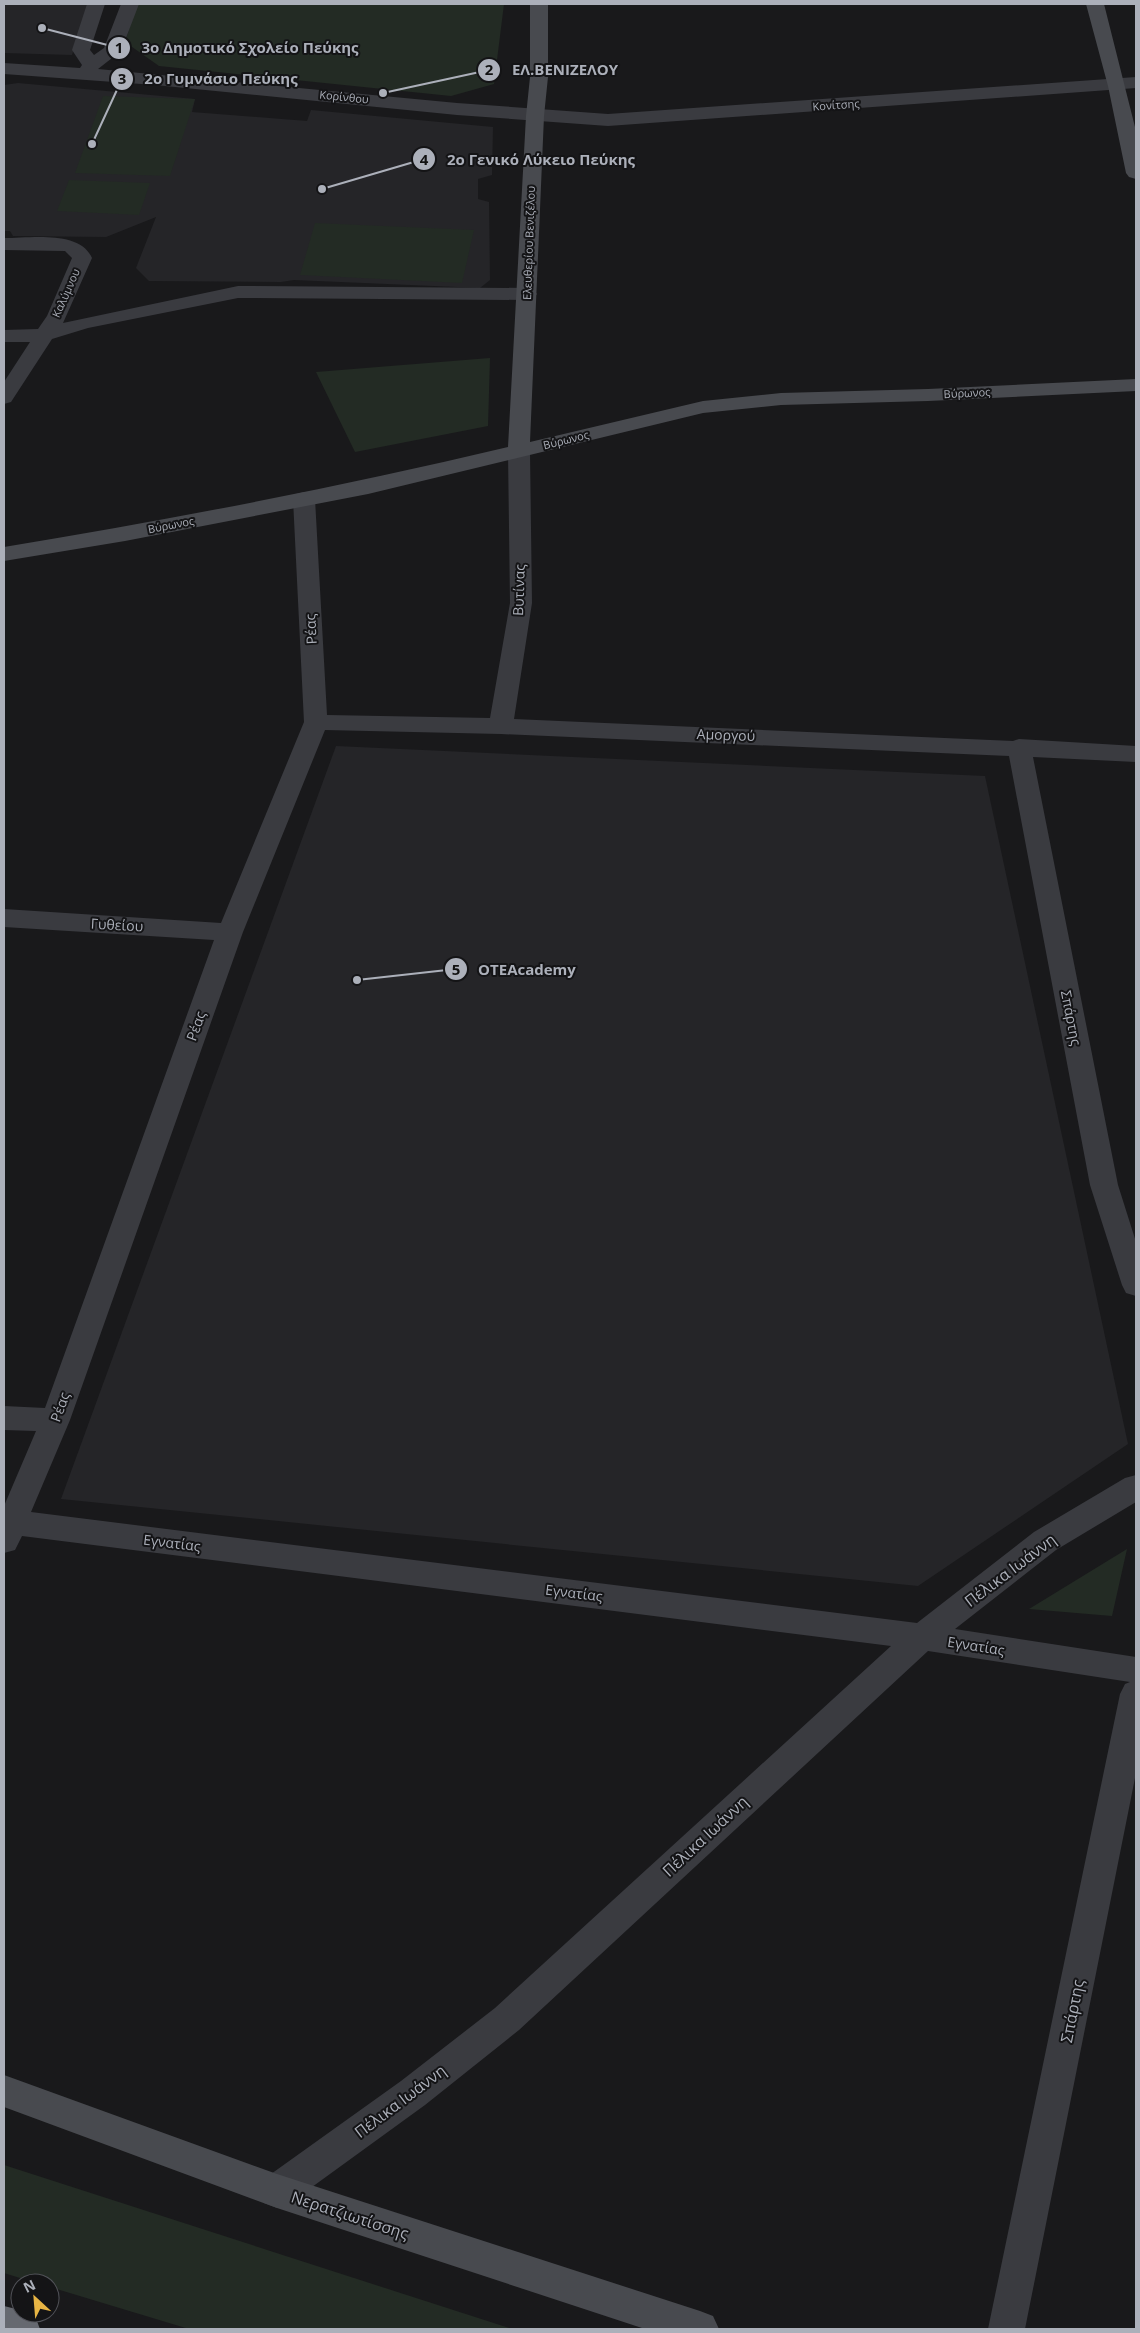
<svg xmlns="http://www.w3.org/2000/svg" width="1140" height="2333" font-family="'Open Sans',sans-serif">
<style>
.built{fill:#252528}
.green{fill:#232b24}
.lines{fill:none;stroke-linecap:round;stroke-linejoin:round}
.street{fill:#3a3b40;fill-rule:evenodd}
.secondary{fill:#484a4f;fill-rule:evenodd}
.highway{fill:#666970;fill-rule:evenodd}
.labels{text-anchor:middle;stroke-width:4;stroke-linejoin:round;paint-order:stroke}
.far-street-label{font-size:11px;fill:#acb0ba;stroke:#141416}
.street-label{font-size:14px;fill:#acb0ba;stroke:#141416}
.near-street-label{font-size:16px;fill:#acb0ba;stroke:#141416}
.leader{fill:none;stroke:#acb0ba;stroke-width:2}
.callout-dot{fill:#acb0ba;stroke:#141416;stroke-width:2}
.mark-label{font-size:15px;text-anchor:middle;font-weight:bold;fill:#111}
.callout-label{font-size:15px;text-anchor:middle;font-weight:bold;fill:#acb0ba;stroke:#141416;stroke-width:4;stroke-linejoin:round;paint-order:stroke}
</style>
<rect width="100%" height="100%" fill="#19191b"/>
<path class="built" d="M 4,4 L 88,4 L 72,55 L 4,53 Z
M 18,83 L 195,99 L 192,112 L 307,121 L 311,110 L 493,127 L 492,175 L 478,179 L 478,199 L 489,202 L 490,280 L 480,288 L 294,280 L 281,282 L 149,281 L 136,268 L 156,217 L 106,237 L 13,236 L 10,231 L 4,231 L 4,85 Z
M 336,746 L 985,776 L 1128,1444 L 918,1586 L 61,1499 Z"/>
<path class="green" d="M 137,4 L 504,4 L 494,84 L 451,96 L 159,66 L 125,42 Z
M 103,96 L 195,99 L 170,176 L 75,173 Z
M 69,180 L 150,183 L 139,215 L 57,211 Z
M 315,223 L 474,230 L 462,283 L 300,275 Z
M 490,358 L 488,426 L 355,452 L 316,372 Z
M 1127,1549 L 1112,1616 L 1029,1609 Z
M 4,2165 L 512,2329 L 189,2329 L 50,2287 L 50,2283 L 36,2283 L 4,2273 Z"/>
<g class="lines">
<path class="street" d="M 87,4 L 105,4 L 90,50 L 94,55 L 104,48 L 121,4 L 139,4 L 121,51 L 98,69 L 457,103 L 608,114 L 1136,77 L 1136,88 L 608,126 L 457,115 L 155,85 L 4,74 L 4,63 L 80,68 L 82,65 L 72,50 Z
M 4,238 C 31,238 80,230 92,258 L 63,323 L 238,286 L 527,288 L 534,290 L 537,294 L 534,298 L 527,300 L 238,298 L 88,328 L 52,339 L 11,402 L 4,404 L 4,382 L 30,342 L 4,342 L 4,330 L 38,329 L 47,316 L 72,258 L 65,251 L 4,250 Z
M 519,446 L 527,447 L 530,452 L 532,603 L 514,719 L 1013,741 L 1019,739 L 1136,746 L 1136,762 L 1033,757 L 1118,1185 L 1136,1242 L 1136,1296 L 1126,1293 L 1122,1285 L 1090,1185 L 1009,756 L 501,734 L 325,730 L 243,932 L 70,1420 L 31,1512 L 917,1623 L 1034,1532 L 1125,1478 L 1136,1475 L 1136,1502 L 1056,1550 L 955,1629 L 1136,1657 L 1136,1773 L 1025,2329 L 988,2329 L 1120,1694 L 1125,1684 L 1130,1682 L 928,1651 L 519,2030 L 425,2105 L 290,2203 L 277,2208 L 264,2203 L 259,2191 L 264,2179 L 401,2081 L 495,2008 L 891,1646 L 22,1536 L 15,1550 L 4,1553 L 4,1506 L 36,1431 L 4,1430 L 4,1406 L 45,1408 L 214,940 L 4,927 L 4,909 L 221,923 L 304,722 L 293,499 L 296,494 L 304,492 L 312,494 L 315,499 L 327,715 L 490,718 L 510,603 L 508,452 L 511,447 Z"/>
<path class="secondary" d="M 530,4 L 548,4 L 548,77 L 544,116 L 530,442 L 703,401 L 781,393 L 928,389 L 1136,379 L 1136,391 L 928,401 L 781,405 L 703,413 L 368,494 L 125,541 L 4,561 L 4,547 C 173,519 341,487 508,447 L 526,116 L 530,77 Z
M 1086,4 L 1104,4 L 1136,131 L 1136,179 L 1129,177 L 1126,173 L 1108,86 Z
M 4,2075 L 277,2174 L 700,2311 L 713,2316 L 719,2329 L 645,2329 L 277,2208 L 4,2107 Z"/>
<path class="highway" d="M 4,2306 L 20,2310 L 20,2313 L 35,2316 L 40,2329 L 4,2329 Z"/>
</g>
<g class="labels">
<g class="far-street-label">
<text transform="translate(344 97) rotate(6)" y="4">Κορίνθου</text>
<text transform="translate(836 105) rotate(-4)" y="4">Κονίτσης</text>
<text transform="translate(529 243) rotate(-88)" y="4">Ελευθερίου Βενιζέλου</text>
<text transform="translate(66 293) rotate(-66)" y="4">Καλύμνου</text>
<text transform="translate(967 393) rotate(-3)" y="4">Βύρωνος</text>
<text transform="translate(566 440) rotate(-14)" y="4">Βύρωνος</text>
<text transform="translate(171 525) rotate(-11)" y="4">Βύρωνος</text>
</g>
<g class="street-label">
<text transform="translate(519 590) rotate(-88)" y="5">Βυτίνας</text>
<text transform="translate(311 629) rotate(-93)" y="5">Ρέας</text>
<text transform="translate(726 735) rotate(2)" y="5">Αμοργού</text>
<text transform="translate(117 925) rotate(3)" y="5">Γυθείου</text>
<text transform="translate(1071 1018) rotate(79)" y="5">Σπάρτης</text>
<text transform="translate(196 1026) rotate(-70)" y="5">Ρέας</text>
<text transform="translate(60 1407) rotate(-70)" y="5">Ρέας</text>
<text transform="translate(172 1543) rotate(7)" y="5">Εγνατίας</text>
<text transform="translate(574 1593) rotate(7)" y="5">Εγνατίας</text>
<text transform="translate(976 1646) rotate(9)" y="5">Εγνατίας</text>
</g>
<g class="near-street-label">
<text transform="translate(1010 1570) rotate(-37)" y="6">Πέλικα Ιωάννη</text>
<text transform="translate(705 1836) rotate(-43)" y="6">Πέλικα Ιωάννη</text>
<text transform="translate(1072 2011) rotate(-79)" y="6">Σπάρτης</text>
<text transform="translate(400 2101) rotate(-37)" y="6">Πέλικα Ιωάννη</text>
<text transform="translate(350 2215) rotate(18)" y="6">Νερατζιωτίσσης</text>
</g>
</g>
<path class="leader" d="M42 28L119 48M383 93L489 70M92 144L122 79M322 189L424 159M357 980L456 969"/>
<g class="callout-dot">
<circle cx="42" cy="28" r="5"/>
<circle cx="383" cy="93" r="5"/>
<circle cx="92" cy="144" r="5"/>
<circle cx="322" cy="189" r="5"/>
<circle cx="357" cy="980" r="5"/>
<circle cx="119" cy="48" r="12"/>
<circle cx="489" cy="70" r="12"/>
<circle cx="122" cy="79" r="12"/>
<circle cx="424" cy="159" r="12"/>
<circle cx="456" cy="969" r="12"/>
</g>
<g class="mark-label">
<text x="119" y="53">1</text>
<text x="489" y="75">2</text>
<text x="122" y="84">3</text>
<text x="424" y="165">4</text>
<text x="456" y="975">5</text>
</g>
<g class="callout-label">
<text x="250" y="53">3ο Δημοτικό Σχολείο Πεύκης</text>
<text x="565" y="75">ΕΛ.ΒΕΝΙΖΕΛΟΥ</text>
<text x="221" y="84">2ο Γυμνάσιο Πεύκης</text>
<text x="541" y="165">2ο Γενικό Λύκειο Πεύκης</text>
<text x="527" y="975">OTEAcademy</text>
</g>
<rect width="1140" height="2333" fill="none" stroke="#acb0ba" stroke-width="10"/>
<g transform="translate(35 2298) rotate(334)"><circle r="24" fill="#141416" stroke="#515258"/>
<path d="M0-4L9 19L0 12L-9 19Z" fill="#e8b544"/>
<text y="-8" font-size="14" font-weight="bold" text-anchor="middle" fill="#acb0ba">N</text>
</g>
</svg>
